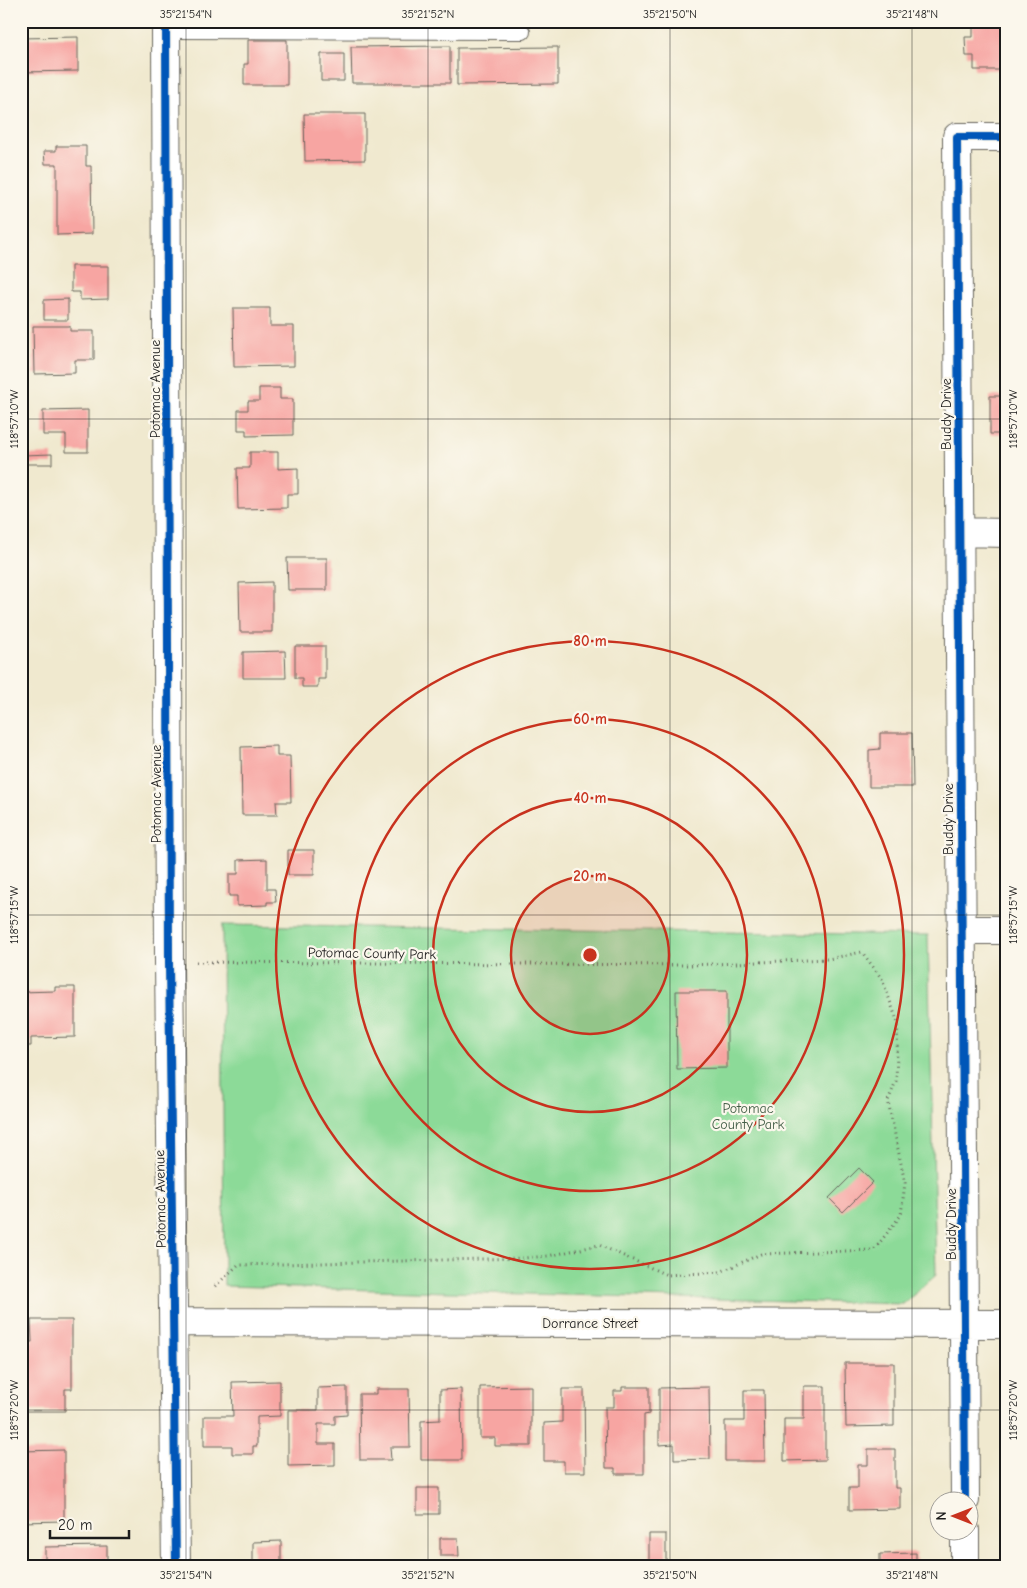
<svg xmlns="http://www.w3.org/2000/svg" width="1027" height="1588" font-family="'Comic Neue',sans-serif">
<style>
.green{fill:#8cda98;stroke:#547b5a}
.building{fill:#f7a5a2}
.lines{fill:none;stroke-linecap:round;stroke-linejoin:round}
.service-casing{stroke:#66645b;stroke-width:16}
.minor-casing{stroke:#66645b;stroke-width:30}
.path{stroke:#66645b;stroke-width:3;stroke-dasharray:1 4;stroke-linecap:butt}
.service{stroke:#fff;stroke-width:14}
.minor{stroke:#fff;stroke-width:28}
.cycleway-casing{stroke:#fbf7ec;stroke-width:11}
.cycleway{stroke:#0057b8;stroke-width:8}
.ticks{fill:none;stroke:#1c1c1c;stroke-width:1;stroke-opacity:0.45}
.ring{fill:none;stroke:#c8321e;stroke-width:2.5}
.labels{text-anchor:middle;stroke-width:4.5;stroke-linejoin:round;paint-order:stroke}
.street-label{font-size:14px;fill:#1c1c1c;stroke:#fbf7ec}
.park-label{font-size:14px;fill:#435e47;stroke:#fbf7ec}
.centre{fill:#c8321e;stroke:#fbf7ec;stroke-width:2.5}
.ring-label{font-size:15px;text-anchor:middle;font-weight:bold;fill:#c8321e;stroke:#fbf7ec;stroke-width:4.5;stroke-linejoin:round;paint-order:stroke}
.neatline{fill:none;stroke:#1c1c1c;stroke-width:2}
.ticks-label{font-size:12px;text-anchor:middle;fill:#1c1c1c}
</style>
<rect width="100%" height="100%" fill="#fbf7ec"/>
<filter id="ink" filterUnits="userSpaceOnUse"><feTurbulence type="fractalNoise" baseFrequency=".02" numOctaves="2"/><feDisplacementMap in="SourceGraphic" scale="10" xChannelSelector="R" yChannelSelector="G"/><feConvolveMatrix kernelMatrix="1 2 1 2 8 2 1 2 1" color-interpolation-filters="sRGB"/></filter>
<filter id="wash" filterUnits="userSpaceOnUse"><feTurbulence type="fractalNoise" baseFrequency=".0096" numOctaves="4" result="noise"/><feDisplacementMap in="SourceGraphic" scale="20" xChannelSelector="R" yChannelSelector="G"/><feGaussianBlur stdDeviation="1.12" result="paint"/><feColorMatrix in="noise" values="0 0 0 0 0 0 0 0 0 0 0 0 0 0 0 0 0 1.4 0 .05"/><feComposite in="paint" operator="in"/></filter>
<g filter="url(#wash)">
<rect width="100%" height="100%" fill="#f0e9cf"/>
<path class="green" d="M 222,925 L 928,935 L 936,1275 L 903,1304 L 224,1286 Z"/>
<g id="blocks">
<path class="building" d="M 973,23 L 1006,23 L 1006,49 L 1002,49 L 1002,70 L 974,70 L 974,56 L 966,56 L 965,37 L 973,37 Z
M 78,37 L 78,71 L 21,72 L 21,38 Z
M 248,40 L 287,40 L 287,85 L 244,85 L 244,64 L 248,64 Z
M 450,46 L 450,83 L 352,83 L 351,47 Z
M 558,47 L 558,84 L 457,85 L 457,48 Z
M 321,54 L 344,54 L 344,81 L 321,81 Z
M 304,114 L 365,114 L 365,160 L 305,161 Z
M 56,146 L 86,146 L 86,166 L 91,166 L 92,234 L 57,235 L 57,164 L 45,164 L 44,151 L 56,151 Z
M 71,266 L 108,266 L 108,299 L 80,300 L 80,292 L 71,292 Z
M 68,299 L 68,320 L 44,320 L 44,300 Z
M 233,308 L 270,308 L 270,326 L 294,326 L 294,366 L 234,367 Z
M 33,326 L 70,326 L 70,331 L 94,331 L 94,360 L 75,360 L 75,373 L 34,374 Z
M 259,388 L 280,388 L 280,399 L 293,399 L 293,435 L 246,436 L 246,430 L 238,430 L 238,410 L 248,410 L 248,401 L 259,401 Z
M 990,396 L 1006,396 L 1006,434 L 990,434 Z
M 88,410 L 88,452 L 66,452 L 66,435 L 43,435 L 43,411 Z
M 250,452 L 278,452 L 278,469 L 298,468 L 298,494 L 287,494 L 287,508 L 238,509 L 237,468 L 250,468 Z
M 52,454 L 52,464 L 23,464 L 23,455 Z
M 287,558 L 327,558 L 327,590 L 288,590 Z
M 272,582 L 272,632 L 240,632 L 239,583 Z
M 295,646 L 325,646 L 325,679 L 318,679 L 318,687 L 302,687 L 302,678 L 295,678 Z
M 285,651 L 286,678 L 243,678 L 243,652 Z
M 880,733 L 912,733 L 913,787 L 869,787 L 869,750 L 880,749 Z
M 277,746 L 277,756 L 290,756 L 291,802 L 276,802 L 277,815 L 242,815 L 241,747 Z
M 288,850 L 314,850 L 314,875 L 288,875 Z
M 267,859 L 267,889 L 275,889 L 276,902 L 267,902 L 267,905 L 237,906 L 237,896 L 229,896 L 229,874 L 238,874 L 238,860 Z
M 21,936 L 24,936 L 24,964 L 21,964 Z
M 55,987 L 75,987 L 75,1037 L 31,1038 L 31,1046 L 21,1046 L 21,992 L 55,991 Z
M 676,991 L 727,991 L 727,1068 L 677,1069 Z
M 859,1168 L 873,1182 L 843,1212 L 829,1198 Z
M 31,1320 L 72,1320 L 72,1389 L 65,1389 L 65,1411 L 21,1411 L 21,1342 L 32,1342 Z
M 845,1363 L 894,1363 L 894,1426 L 846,1427 Z
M 280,1381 L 280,1416 L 257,1417 L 257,1446 L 253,1446 L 253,1454 L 232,1454 L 232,1446 L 204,1446 L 204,1416 L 233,1416 L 232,1382 Z
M 531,1386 L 531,1446 L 495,1446 L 495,1438 L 480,1438 L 480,1387 Z
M 804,1386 L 825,1386 L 825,1460 L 784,1461 L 784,1419 L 804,1419 Z
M 347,1387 L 347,1415 L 335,1416 L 335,1424 L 318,1424 L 318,1444 L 335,1444 L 335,1465 L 288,1466 L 288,1410 L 318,1410 L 318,1388 Z
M 622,1387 L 649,1387 L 649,1414 L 644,1415 L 644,1474 L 615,1474 L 615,1468 L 606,1468 L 605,1407 L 614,1407 L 614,1391 L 622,1391 Z
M 709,1387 L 710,1459 L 674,1460 L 674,1444 L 659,1445 L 659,1388 Z
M 376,1389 L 409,1389 L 410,1447 L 390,1447 L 391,1460 L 360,1460 L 359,1394 L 376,1394 Z
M 461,1389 L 462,1460 L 421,1460 L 421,1421 L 440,1420 L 440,1390 Z
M 562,1389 L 584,1389 L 585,1472 L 564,1472 L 564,1461 L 544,1461 L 544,1423 L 562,1422 Z
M 744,1390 L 764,1390 L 765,1461 L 725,1461 L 725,1421 L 744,1421 Z
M 868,1449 L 895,1449 L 895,1488 L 900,1488 L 900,1509 L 849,1510 L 849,1488 L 858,1488 L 858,1465 L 868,1465 Z
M 64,1450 L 64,1521 L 21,1522 L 21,1451 Z
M 417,1488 L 439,1488 L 439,1514 L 417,1514 Z
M 649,1534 L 666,1534 L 666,1563 L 649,1563 Z
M 440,1538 L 458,1538 L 459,1556 L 440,1556 Z
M 281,1541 L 281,1567 L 253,1567 L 253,1542 Z
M 107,1546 L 107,1567 L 45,1567 L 45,1547 Z
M 916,1553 L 916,1567 L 880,1567 L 880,1554 Z"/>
</g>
</g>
<g filter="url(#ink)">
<use href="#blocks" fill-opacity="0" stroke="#66645b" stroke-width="1"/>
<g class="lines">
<defs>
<path id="service" d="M 166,31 L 523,32"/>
<path id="minor" d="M 166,21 L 169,962 L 176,1567
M 960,532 L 1006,533
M 961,930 L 1006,930
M 175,1322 L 1006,1324
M 965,1500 L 957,137 L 1006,137
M 965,1530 L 965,1567"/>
</defs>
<use href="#service" class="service-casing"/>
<use href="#minor" class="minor-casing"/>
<path class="path" d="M 196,962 L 690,965 L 828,959 L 862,952 L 882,979 L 898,1023 L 896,1081 L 888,1101 L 905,1183 L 901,1215 L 874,1250 L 761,1254 L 720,1272 L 667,1275 L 599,1245 L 548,1256 L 524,1258 L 238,1265 L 213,1288"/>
<use href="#service" class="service"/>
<use href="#minor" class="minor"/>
<defs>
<path id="cycleway" d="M 166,21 L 169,962 L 176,1567
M 965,1500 L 957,137 L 1006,137"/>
</defs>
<use href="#cycleway" class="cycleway-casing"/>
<use href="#cycleway" class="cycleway"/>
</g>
</g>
<path class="ticks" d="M 186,21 L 186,1567M 428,21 L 428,1567M 670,21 L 670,1567M 912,21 L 912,1567M 21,419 L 1006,419M 21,915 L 1006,915M 21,1410 L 1006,1410"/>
<circle cx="590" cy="955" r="79" fill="#c8321e" fill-opacity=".12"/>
<g class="ring">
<circle cx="590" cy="955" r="79"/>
<circle cx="590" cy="955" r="157"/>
<circle cx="590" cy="955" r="236"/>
<circle cx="590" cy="955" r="314"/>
</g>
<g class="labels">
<g class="street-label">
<text transform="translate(155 389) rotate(-90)" y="5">Potomac Avenue</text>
<text transform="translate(946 414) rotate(-90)" y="5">Buddy Drive</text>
<text transform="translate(156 794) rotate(-90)" y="5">Potomac Avenue</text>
<text transform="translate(948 819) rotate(-90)" y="5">Buddy Drive</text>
<text transform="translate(372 953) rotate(1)" y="5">Potomac County Park</text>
<text transform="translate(160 1199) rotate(-91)" y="5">Potomac Avenue</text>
<text transform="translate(951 1224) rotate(-90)" y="5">Buddy Drive</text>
<text x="590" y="1328">Dorrance Street</text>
</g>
<g class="park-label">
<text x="748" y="1113">Potomac<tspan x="748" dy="16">County Park</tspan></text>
</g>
</g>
<circle cx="590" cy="955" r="8" class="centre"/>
<g class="ring-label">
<text x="590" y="646">80 m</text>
<text x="590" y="724">60 m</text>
<text x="590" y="803">40 m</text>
<text x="590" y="881">20 m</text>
</g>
<rect width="1027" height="1588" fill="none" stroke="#fbf7ec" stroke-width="55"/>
<g transform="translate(954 1516) rotate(270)"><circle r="24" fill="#fbf7ec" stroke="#a29f99"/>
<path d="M0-4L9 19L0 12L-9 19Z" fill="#c8321e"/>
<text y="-8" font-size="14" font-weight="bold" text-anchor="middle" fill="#1c1c1c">N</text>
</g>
<path d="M50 1530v8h79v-8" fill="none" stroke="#1c1c1c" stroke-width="2.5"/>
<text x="58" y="1530" font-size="15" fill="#1c1c1c" stroke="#fbf7ec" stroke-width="4" paint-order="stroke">20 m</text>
<rect x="28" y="28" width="972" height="1532" class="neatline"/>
<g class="ticks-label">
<text x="186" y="18">35°21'54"N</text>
<text x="428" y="18">35°21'52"N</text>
<text x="670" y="18">35°21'50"N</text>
<text x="912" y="18">35°21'48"N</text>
<text transform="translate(1013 419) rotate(-90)" y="4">118°57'10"W</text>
<text transform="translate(14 419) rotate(-90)" y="4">118°57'10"W</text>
<text transform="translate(1013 915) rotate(-90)" y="4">118°57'15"W</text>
<text transform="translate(14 915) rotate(-90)" y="4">118°57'15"W</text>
<text transform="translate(1013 1410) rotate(-90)" y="4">118°57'20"W</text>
<text transform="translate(14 1410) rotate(-90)" y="4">118°57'20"W</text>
<text x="186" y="1579">35°21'54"N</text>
<text x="428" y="1579">35°21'52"N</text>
<text x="670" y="1579">35°21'50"N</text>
<text x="912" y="1579">35°21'48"N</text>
</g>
</svg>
